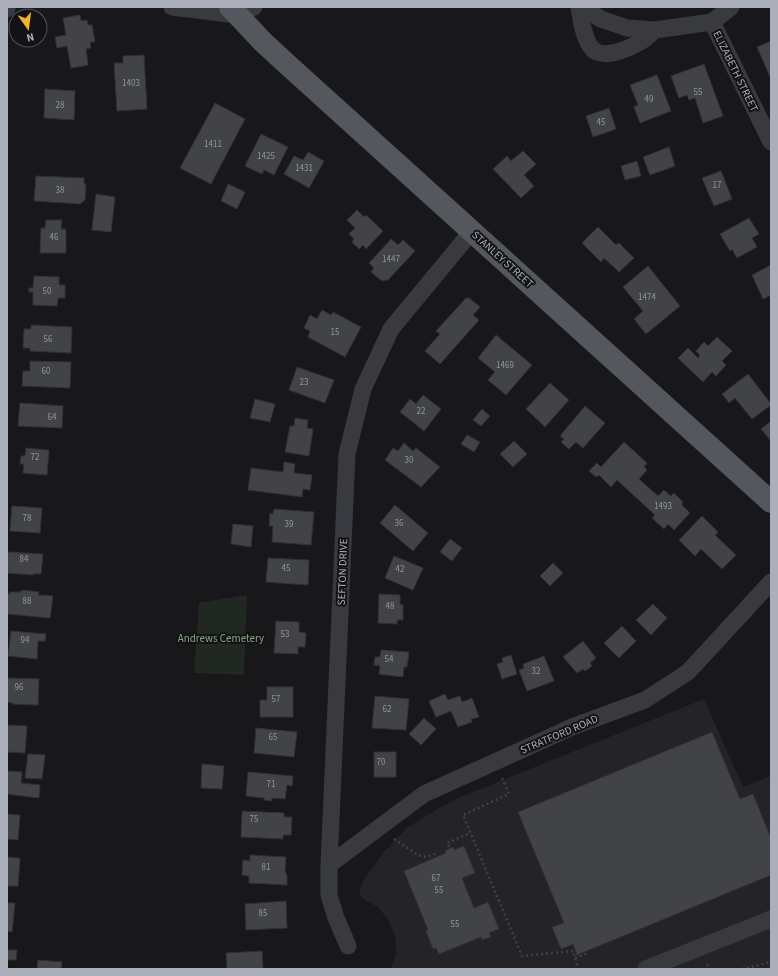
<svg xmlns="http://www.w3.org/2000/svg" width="778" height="976" font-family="'Source Sans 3',sans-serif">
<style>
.built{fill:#242427}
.green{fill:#202821}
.building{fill:#424347;stroke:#323236}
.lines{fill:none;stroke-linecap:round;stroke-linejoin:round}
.path{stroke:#3f4146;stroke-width:2.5;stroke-dasharray:2 3;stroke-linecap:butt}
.minor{stroke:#393a3f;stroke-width:17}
.major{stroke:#55575e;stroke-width:22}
.labels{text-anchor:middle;stroke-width:4;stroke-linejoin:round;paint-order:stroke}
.number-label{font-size:9px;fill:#90949d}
.street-label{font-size:11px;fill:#aaafba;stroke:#131315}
.park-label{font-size:11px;fill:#81a682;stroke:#131315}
</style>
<rect width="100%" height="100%" fill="#18181a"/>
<path class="built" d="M 704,699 L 743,787 L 771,776 L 771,969 L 391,969 L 396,953 L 395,936 L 389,921 L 379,908 L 362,898 L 359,893 L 363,881 L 384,852 L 407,828 L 434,811 L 460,797 Z"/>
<path class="green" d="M 247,595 L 244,675 L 194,673 L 199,603 Z"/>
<path class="building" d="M 80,15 L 81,21 L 87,20 L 88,25 L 92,25 L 95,42 L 90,42 L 91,48 L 86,49 L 88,65 L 71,68 L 67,46 L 57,48 L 55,37 L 66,35 L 63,18 Z
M 771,41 L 771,77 L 770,77 L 757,47 Z
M 144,55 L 147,109 L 117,111 L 114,63 L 123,63 L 123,56 Z
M 704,64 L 723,116 L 703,123 L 695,98 L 689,100 L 687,95 L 679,98 L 671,76 Z
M 657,75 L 671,111 L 640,123 L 634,107 L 638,105 L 630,85 Z
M 45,89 L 75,91 L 74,120 L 44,118 Z
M 215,103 L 245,119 L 211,184 L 180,168 Z
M 609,108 L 616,129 L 593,137 L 586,116 Z
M 261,134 L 288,147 L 274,175 L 264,170 L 262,174 L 245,166 Z
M 669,147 L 675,166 L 650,175 L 643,157 Z
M 523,151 L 536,164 L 524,175 L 534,186 L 521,198 L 493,169 L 507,156 L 511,161 Z
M 308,152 L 324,161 L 309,188 L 284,174 L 294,156 L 303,160 Z
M 637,161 L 641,176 L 625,180 L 621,166 Z
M 721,171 L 732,199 L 714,206 L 702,178 Z
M 36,176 L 84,178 L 84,184 L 86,184 L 85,200 L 80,204 L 34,201 Z
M 228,184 L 245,192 L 237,209 L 221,201 Z
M 96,194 L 115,197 L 111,232 L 92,230 Z
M 357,210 L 364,217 L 366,215 L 383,231 L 366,249 L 363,245 L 359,249 L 352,242 L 354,239 L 349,234 L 355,228 L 347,220 Z
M 749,218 L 759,234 L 752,238 L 757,247 L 737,258 L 732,249 L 730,251 L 720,234 Z
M 46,220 L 62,220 L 61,229 L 66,229 L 66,253 L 40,253 L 41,228 L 45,228 Z
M 598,227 L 616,245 L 619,243 L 634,258 L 619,272 L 604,258 L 601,262 L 582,243 Z
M 391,239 L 398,245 L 403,240 L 415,251 L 388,280 L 382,281 L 371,272 L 374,268 L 369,263 Z
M 771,265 L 771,295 L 763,299 L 752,275 Z
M 648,266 L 680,306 L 646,334 L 634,319 L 643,311 L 623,287 Z
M 34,276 L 59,277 L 59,285 L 65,285 L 65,298 L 58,298 L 57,306 L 33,305 L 33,292 L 29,292 L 29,288 L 33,288 Z
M 466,298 L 469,298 L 480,307 L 473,315 L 479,320 L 440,364 L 425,351 L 440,334 L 436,331 Z
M 322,310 L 331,315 L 333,312 L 361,327 L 345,357 L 308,337 L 310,331 L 304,328 L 310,315 L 317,319 Z
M 31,325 L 72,327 L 71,353 L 30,351 L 30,348 L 23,348 L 24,329 L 31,329 Z
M 496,335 L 532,365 L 506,395 L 488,380 L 495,372 L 478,358 Z
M 717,337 L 732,351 L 722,361 L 726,365 L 716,376 L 712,372 L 703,382 L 678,358 L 688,348 L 698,358 L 700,355 L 696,351 L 704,342 L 708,346 Z
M 30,361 L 71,362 L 70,388 L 22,386 L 23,371 L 30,371 Z
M 297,367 L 334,380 L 325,403 L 289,390 Z
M 748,374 L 771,404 L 771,405 L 752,419 L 735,398 L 729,403 L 722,394 Z
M 550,383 L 569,400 L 545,427 L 526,409 Z
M 423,395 L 441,409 L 424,431 L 400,412 L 410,399 L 416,404 Z
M 255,399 L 275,404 L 270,422 L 250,418 Z
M 20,403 L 63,406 L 62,428 L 18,426 Z
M 585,406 L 605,423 L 583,448 L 576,442 L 569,449 L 561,442 L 564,439 L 560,436 Z
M 482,409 L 490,416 L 481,426 L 473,420 Z
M 295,418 L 308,420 L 307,428 L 313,429 L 309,456 L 285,452 L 290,426 L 294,426 Z
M 771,421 L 771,441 L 761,429 Z
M 467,435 L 480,442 L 474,452 L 461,444 Z
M 514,441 L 527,454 L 513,467 L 500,454 Z
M 624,442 L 647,463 L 644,467 L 647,470 L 639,479 L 658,496 L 664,490 L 671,496 L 674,493 L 683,502 L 681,504 L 689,512 L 689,514 L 674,530 L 668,524 L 664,529 L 652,518 L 655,515 L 617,480 L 611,487 L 599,475 L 596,477 L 589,471 L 597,463 L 601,467 Z
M 404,443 L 413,451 L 416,448 L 440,467 L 421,487 L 385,460 L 393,448 L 398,451 Z
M 26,448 L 49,450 L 47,475 L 23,473 L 24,464 L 20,464 L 21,456 L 25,456 Z
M 284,462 L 295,464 L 294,473 L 312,475 L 310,490 L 303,489 L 302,497 L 248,490 L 251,468 L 283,472 Z
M 395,505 L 428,533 L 413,551 L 380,523 Z
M 12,506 L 42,508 L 40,533 L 10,531 Z
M 274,509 L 314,512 L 311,545 L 272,542 L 273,526 L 269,526 L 270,513 L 273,514 Z
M 702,516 L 718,532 L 715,535 L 736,555 L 722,569 L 701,549 L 695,556 L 679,540 Z
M 233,524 L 253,526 L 251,547 L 231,544 Z
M 450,539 L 462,548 L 452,561 L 440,552 Z
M 8,552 L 43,554 L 41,574 L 33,574 L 33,575 L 7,573 Z
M 394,556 L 423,568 L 413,590 L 385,578 Z
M 268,558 L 309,560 L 308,585 L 266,582 Z
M 553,563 L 563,573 L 550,586 L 540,576 Z
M 23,590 L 39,592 L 38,595 L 53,596 L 50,618 L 7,614 L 7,594 L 10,594 L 10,592 L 20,592 Z
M 379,594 L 400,595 L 400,604 L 403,605 L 403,620 L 397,620 L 397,624 L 378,623 Z
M 653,604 L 667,618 L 651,635 L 636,620 Z
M 276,621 L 299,622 L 299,632 L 306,633 L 305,647 L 298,647 L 298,654 L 274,653 Z
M 622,626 L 636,641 L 619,658 L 604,643 Z
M 11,631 L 46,634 L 45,641 L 38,641 L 37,659 L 8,656 Z
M 583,641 L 596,658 L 590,663 L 592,666 L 585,671 L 583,669 L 577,673 L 563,657 Z
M 381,650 L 409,652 L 407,667 L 404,667 L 403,677 L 379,674 L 380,666 L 374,665 L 375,657 L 380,657 Z
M 511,655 L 517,674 L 502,679 L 497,664 L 503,662 L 502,658 Z
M 544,656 L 554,681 L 527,691 L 519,670 L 524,668 L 523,664 Z
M 7,678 L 39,679 L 38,705 L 12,704 L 12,703 L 7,702 Z
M 267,687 L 293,687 L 293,717 L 260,717 L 260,700 L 267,700 Z
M 445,694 L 448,700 L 460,696 L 462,702 L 472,698 L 479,717 L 471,719 L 472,722 L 458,727 L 451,711 L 436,717 L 429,701 Z
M 375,696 L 409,699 L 406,730 L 372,728 Z
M 424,718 L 436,729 L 421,745 L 409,734 Z
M 7,725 L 27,726 L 25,753 L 7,752 Z
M 256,728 L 297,732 L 294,757 L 254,753 Z
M 712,732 L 740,799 L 753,794 L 771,838 L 771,875 L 577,955 L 573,944 L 561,949 L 552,927 L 564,923 L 518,812 Z
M 374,752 L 396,752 L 396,777 L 374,777 Z
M 28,754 L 45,755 L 42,779 L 25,778 Z
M 202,764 L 224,766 L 222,789 L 201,788 Z
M 7,771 L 22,772 L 21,783 L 40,785 L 39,798 L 7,794 Z
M 248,772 L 293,776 L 292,786 L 287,785 L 285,799 L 272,798 L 272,801 L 264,800 L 264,798 L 246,796 Z
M 242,811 L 284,813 L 284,817 L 292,817 L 291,835 L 283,835 L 283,839 L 241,837 Z
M 7,814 L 20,815 L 18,840 L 7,839 Z
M 464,846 L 475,873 L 462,878 L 474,908 L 488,902 L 499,929 L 489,933 L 491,937 L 482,940 L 481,937 L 439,954 L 436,948 L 433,949 L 426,931 L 428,930 L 404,871 L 446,853 L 445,851 L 453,847 L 454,850 Z
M 250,855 L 286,857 L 285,872 L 287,875 L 287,885 L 249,883 L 249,876 L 242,875 L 243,860 L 250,861 Z
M 7,857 L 20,858 L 18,886 L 7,886 Z
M 286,901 L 287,928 L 246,930 L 245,904 Z
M 7,903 L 15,903 L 12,932 L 7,931 Z
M 7,950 L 17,950 L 16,960 L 7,960 Z
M 262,951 L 263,969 L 227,969 L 226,953 Z
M 38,960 L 62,962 L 61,969 L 37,969 Z"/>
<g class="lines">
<path class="path" d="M 502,778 L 509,794 L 463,815 L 522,956 L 573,951 L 578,968
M 394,839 L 418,855 L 427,857 L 438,853
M 449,847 L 447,843 L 470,833
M 575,958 L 589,953
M 707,964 L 710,969
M 742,969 L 771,962"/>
<path class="minor" d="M 172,7 L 237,15 L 254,7
M 579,7 C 581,19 583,35 590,46 C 600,62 628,49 640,42 C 646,39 650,34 655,30
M 582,7 L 601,19 L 627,28 L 655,30 L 712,22 L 731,7
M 7,9 L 7,7
M 712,22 L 771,142
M 329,865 L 424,794 L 572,727 L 645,700 L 688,672 L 771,582
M 348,946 L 336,918 L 329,895 L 329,865 L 347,454 L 363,389 L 391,329 L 472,231
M 646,969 L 771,919"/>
<path class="major" d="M 230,7 L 263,42 L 289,66 L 771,502"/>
</g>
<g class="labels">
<g class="number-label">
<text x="131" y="86">1403</text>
<text x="698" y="95">55</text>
<text x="649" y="102">49</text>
<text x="60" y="108">28</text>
<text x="601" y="125">45</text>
<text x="213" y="147">1411</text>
<text x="266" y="159">1425</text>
<text x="304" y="171">1431</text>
<text x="717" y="188">17</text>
<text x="60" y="193">38</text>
<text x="54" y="240">46</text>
<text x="391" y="262">1447</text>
<text x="47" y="294">50</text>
<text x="647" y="300">1474</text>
<text x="335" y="335">15</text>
<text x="48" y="342">56</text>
<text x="505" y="368">1469</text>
<text x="46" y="374">60</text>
<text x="304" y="385">23</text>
<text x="421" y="414">22</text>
<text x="52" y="420">64</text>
<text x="35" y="460">72</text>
<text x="409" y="463">30</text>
<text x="663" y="509">1493</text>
<text x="27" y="521">78</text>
<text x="399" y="526">36</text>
<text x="289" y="527">39</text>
<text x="24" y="562">84</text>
<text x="286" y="571">45</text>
<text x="400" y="572">42</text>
<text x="27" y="604">88</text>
<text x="390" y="609">48</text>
<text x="285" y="637">53</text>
<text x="25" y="643">94</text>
<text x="389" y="662">54</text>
<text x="536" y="674">32</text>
<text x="19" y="690">96</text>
<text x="276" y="702">57</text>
<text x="387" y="712">62</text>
<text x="273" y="740">65</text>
<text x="381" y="765">70</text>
<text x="271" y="787">71</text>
<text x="254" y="822">75</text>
<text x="266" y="870">81</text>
<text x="436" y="881">67</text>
<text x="439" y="893">55</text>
<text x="263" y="916">85</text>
<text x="455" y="927">55</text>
</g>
<g class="street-label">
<text transform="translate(736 71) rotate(64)" y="4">ELIZABETH STREET</text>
<text transform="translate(503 259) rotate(42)" y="4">STANLEY STREET</text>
<text transform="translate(342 572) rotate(-88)" y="4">SEFTON DRIVE</text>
<text transform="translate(559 734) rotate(-23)" y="4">STRATFORD ROAD</text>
</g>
<g class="park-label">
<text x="221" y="642">Andrews Cemetery</text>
</g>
</g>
<rect width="778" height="976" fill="none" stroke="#aaafba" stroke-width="16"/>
<g transform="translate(28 28) rotate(166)"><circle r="19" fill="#131315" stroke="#4f5157"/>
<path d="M0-3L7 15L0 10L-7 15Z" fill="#f7b133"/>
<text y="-6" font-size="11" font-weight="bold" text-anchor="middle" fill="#aaafba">N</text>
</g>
</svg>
